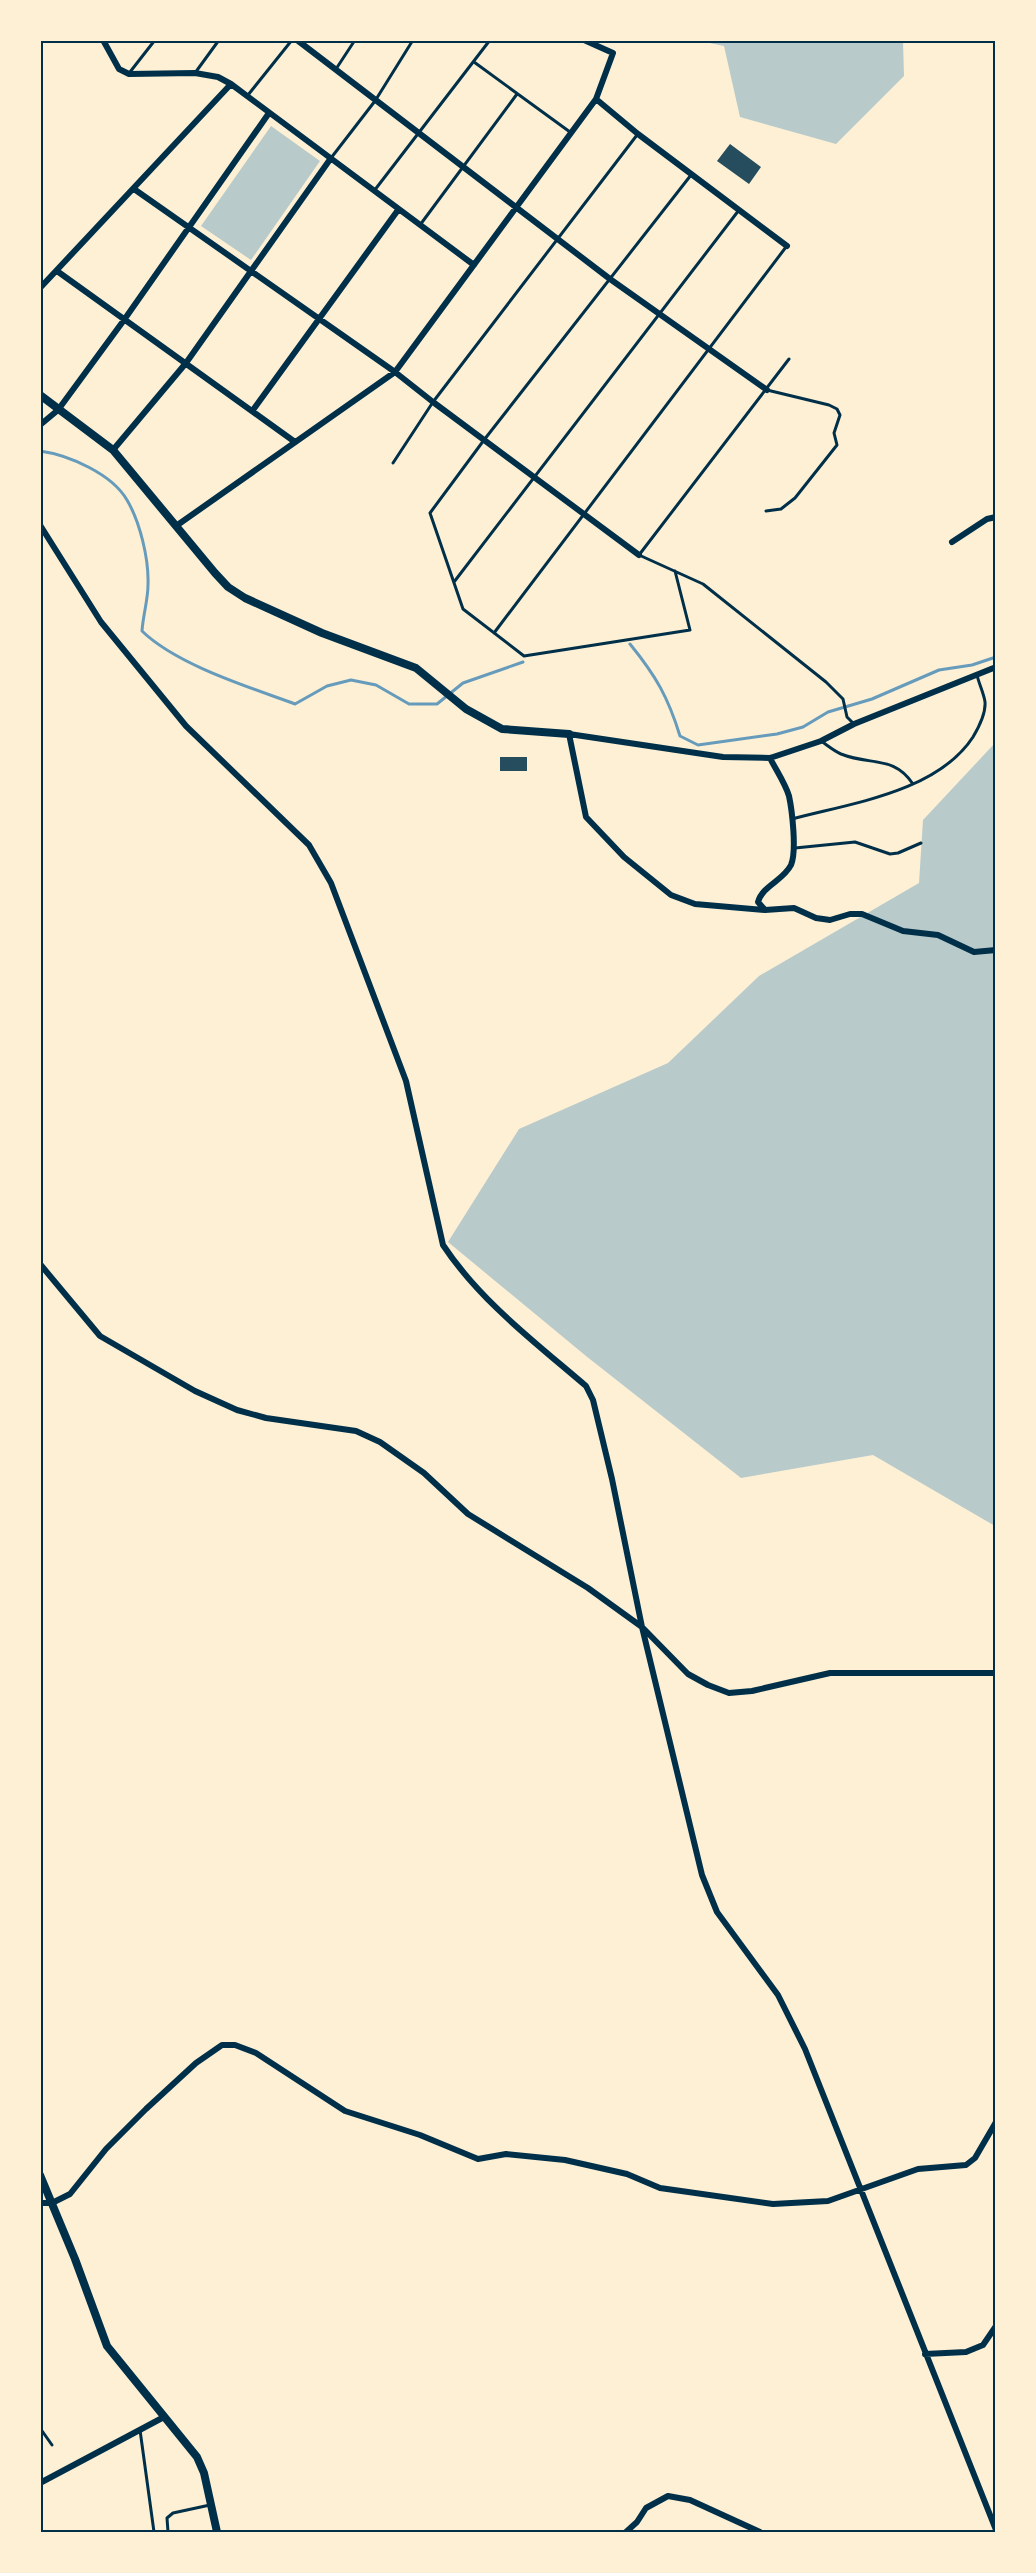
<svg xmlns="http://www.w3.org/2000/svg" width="1036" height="2573" font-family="'Public Sans',sans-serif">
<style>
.green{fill:#b9caca}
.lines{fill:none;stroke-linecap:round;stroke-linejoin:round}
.stream{stroke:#669bbc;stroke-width:3}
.building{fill:#264d5e}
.service{stroke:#003049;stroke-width:3}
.minor{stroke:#003049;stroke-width:6}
.tertiary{stroke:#003049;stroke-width:8}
.neatline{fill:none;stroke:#003049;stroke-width:2}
</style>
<rect width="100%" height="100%" fill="#fdf0d5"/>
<path class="green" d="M 700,41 L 903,41 L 904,76 L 836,144 L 740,117 L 724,46 Z
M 271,126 L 320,161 L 251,260 L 201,226 Z
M 995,743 L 995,1526 L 873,1455 L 741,1478 L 586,1356 L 448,1242 L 519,1129 L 668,1063 L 759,976 L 919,883 L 923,820 Z"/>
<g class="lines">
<path class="stream" d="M 40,451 C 69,455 112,474 127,500 C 140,522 149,559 148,585 C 148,600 143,615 142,631 C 177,665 249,687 295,704 L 327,686 L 351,680 L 376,685 L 409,704 L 437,704 L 463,683 L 523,662
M 630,644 C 656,676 668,697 680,736 L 698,745 L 777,734 L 803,727 L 828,712 L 872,699 L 939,670 L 972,665 L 996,657"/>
</g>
<path class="building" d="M 730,144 L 761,167 L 749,184 L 717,161 Z
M 500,757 L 527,757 L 527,771 L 500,771 Z"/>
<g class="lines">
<path class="service" d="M 474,62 L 570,132
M 336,69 L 355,40
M 130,72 L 155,40
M 195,73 L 219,40
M 248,95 L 292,40
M 331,158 L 375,101 L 413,40
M 374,191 L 490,40
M 420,225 L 517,94
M 789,359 L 639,555 L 703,584 L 826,682 L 843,699 L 847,717 L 854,724
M 393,463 L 433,402 L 637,135
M 766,511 L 781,509 L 795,498 L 837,445 L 834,433 L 840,415 L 837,409 L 829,405 L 767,390
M 675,571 L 690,630 L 524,656 L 463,609 L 430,513 L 484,440 L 691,175
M 454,582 L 739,210
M 494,633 L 786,247
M 821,741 C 827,745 834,751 841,754 C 871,766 894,755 913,784
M 792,819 C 852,803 937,792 973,737 C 979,727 986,714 985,702 C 984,694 979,684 977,675
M 795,848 L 855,842 L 890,854 L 898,853 L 921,843
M 40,2428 L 52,2445
M 140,2430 L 154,2532
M 168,2532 L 167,2518 L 173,2513 L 210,2505"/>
<path class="minor" d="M 103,40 L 119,69 L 129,74 L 195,73 L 218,77 L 231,84 L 474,265
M 297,40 L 610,279 L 767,390
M 596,99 L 638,134 L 787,246
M 134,189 L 395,372 L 433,402 L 639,555
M 57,271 L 295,442
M 40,288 L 231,84
M 253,410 L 398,210
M 40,425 L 58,410 L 124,320 L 269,113
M 113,450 L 186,363 L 331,158
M 40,525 L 101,622 L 186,726 L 309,845 L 331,883 L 406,1081 L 443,1245 C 480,1301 536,1343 586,1386 L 593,1400 L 612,1479 L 642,1627 L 702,1875 L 717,1912 L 778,1995 L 805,2049 L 996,2530
M 176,526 L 395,372 L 596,99 L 613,53 L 584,40
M 952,542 L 987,519 L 996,517
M 770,758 C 776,770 785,783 789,796 C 792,810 797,851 791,865 C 783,881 763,885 758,902 L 765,910 L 794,908 L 816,918 L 830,920 L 850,914 L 862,914 L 903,931 L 938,935 L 974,952 L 996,950
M 765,910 L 695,904 L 671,895 L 624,857 L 586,817 L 569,734 L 723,757 L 770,758 L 821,741 L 854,724 L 996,667
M 40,1264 L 100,1336 L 195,1391 L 237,1410 L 266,1418 L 356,1431 L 380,1442 L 424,1473 L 468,1514 L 588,1588 L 642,1627 L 688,1674 L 708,1685 L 729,1693 L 752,1691 L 830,1673 L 996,1673
M 40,2203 L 52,2203 L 70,2194 L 106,2149 L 146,2109 L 196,2063 L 222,2045 L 235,2045 L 256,2053 L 345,2111 L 420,2135 L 478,2159 L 506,2154 L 565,2160 L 627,2174 L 660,2188 L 773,2204 L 828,2201 L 918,2169 L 966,2165 L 975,2158 L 996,2122
M 925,2354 L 966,2352 L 983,2345 L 996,2326
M 40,2483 L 164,2417
M 626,2532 L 637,2522 L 646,2508 L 668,2496 L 690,2500 L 760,2532"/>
<path class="tertiary" d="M 40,395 L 113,450 L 215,573 L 228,587 L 245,598 L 322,633 L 416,668 L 466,709 L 502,729 L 569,734
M 40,2175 L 75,2259 L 107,2346 L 197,2457 L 204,2473 L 217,2532"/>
</g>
<rect width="1036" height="2573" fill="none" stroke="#fdf0d5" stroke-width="84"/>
<rect x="42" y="42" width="952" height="2489" class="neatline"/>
</svg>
